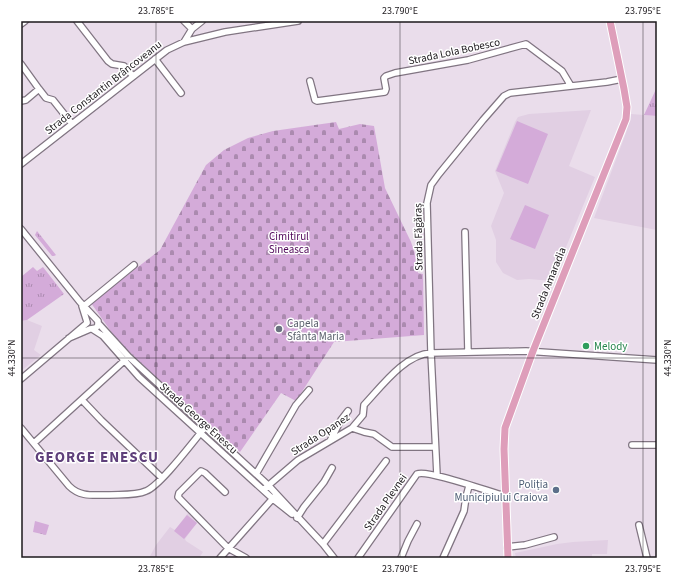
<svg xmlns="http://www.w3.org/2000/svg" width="678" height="579" font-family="'Source Sans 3',sans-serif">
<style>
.built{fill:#e1cfe3}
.grass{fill:url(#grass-tufts)}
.cemetery{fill:url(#cemetery-stones)}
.pitch{fill:#d4abd9}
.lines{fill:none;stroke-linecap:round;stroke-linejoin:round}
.minor-casing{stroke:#817582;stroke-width:8}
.major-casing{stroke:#fff;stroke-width:9}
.minor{stroke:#fff;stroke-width:5.5}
.major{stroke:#de9eba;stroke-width:7}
.ticks{fill:none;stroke:#1d191d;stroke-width:1;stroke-opacity:0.45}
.worship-dot{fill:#6b7280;stroke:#fff;stroke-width:1.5}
.leisure-dot{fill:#2e9e5b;stroke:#fff;stroke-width:1.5}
.service-dot{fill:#5c6f8a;stroke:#fff;stroke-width:1.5}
.labels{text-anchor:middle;stroke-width:3;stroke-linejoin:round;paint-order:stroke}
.street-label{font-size:11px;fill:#1d191d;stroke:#fff}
.park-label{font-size:11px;fill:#500659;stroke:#fff}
.worship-label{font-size:11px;fill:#5b616d;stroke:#fff;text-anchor:start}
.leisure-label{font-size:11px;fill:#27864d;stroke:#fff;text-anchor:start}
.service-label{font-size:11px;fill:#4e5e75;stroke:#fff;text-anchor:end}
.district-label{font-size:15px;font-weight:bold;letter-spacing:1px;fill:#5f407b;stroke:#fff}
.neatline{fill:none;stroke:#1d191d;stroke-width:1.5}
.ticks-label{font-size:10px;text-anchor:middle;fill:#1d191d}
</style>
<defs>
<pattern id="grass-tufts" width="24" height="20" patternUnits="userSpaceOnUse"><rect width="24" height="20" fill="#d4abd9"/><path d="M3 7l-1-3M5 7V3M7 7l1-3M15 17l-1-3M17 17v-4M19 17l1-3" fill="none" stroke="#ab8aaf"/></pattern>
<pattern id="cemetery-stones" width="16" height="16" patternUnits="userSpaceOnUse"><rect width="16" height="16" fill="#d4abd9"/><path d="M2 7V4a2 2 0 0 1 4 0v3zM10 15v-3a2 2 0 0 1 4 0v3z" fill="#ab8aaf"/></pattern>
</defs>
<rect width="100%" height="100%" fill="#eaddeb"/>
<path class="built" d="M 591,110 L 569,166 L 595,177 L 552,281 L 529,279 L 517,280 L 503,273 L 496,262 L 496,240 L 491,226 L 504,193 L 495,171 L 515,122 L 518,117 L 529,114 Z
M 631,114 L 657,116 L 657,230 L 594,218 L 626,133 Z
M 27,320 L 42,326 L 34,350 L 41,355 L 21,371 L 21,321 Z
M 188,513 L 198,521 L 185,539 L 186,541 L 203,552 L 199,558 L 149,558 L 156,545 L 170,527 L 175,530 Z
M 608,540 L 607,554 L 592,554 L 592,558 L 516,558 L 515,553 L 557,544 L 573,542 Z"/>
<path class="grass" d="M 657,87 L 657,116 L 644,115 Z
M 37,231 L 56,255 L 54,256 L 52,256 L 35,235 Z
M 33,267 L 37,271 L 43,267 L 64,294 L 27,320 L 21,321 L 21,277 Z
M 35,521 L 49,525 L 46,535 L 33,532 Z"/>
<path class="cemetery" d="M 336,122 L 339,129 L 360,124 L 374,126 L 385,188 L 411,242 L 416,257 L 418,273 L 423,274 L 424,335 L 334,342 L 296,401 L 281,393 L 240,452 L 158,379 L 117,340 L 91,303 L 160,250 L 206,165 L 224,150 L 248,138 L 273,131 Z"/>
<path class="pitch" d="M 517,121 L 548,134 L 528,184 L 496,171 Z
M 525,205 L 549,215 L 535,249 L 510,239 Z
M 187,515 L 197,523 L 184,539 L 174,531 Z"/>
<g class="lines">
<defs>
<path id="minor" d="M 77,21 L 108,61 L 112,64 L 124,66 L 133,76
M 184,21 L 192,29
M 21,24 L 25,21
M 184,42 L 192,29 L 202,21
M 155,59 L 181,93
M 21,64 L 39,89 L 46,98 L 53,100 L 72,124
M 310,81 L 315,100 L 317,101 L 385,92 L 386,89 L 384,78 L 386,76 L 395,73 L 468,60 L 526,44 L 562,71 L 571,86
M 21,101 L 26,100 L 39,89
M 21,164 L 167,50 L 184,42 L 225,32 L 298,21
M 21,229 L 80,302 L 98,321 L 98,325 L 96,328 L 90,329 L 69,338
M 465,232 L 468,352
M 82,306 L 87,322
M 84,306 L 134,265
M 98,323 L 129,357 L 268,485 L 323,544 L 334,558
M 92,329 L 103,336 L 139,377 L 273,499 L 292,514
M 21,379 L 87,323
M 82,400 L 101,420 L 162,478
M 21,428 L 69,486 C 80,497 92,495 107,495 C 119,494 135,496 146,491 C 160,486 192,443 203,430
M 352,428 L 364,432 L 374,434 L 392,447 L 435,447
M 330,441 L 341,420 L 348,411
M 34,443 L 125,360
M 632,445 L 657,445
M 256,474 L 296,405 L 309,390
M 437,475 L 431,353 L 427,203 L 431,185 L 439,174 L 483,120 L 504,96 L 510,93 L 607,82 L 622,79
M 263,490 L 298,460 L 352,428 L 363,415 L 364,405 C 381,387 405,354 431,353 L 526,351 L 657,360
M 225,492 L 205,473 L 201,471 L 179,493 L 178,497 L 228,548 L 246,558
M 297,518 L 304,507 L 324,482 L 332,468
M 639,525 L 647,558
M 323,544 L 386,461
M 507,547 L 525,545 L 554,537
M 220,558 L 275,496
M 358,558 L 417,474 C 427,469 490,492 505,496
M 401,558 L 408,541 L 417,524
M 443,558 L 464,511 L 466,497 L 469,486"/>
<path id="major" d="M 508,558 L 504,449 L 505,428 L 533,351 L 626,119 L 627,107 L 624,89 L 610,21"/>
</defs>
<use href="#minor" class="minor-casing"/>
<use href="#major" class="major-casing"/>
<use href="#minor" class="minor"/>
<use href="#major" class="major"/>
</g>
<path class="ticks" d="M 156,21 L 156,558M 400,21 L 400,558M 643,21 L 643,558M 21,358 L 657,358"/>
<circle class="worship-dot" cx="279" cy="329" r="4"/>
<circle class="leisure-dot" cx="586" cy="346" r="4"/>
<circle class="service-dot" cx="556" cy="490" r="4"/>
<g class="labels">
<g class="street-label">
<text transform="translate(454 51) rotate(-12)" y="4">Strada Lola Bobesco</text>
<text transform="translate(103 87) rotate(-38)" y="4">Strada Constantin Brâncoveanu</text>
<text transform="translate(418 237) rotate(-91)" y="4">Strada Făgăraș</text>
<text transform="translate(548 283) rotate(-68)" y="4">Strada Amaradia</text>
<text transform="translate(199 418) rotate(42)" y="4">Strada George Enescu</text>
<text transform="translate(320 434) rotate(-33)" y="4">Strada Opanez</text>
<text transform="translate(385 502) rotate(-55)" y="4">Strada Plevnei</text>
</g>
<g class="park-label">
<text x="289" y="240">Cimitirul<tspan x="289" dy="13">Sineasca</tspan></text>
</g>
<g class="worship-label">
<text x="287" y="327">Capela<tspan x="287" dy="13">Sfânta Maria</tspan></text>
</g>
<g class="leisure-label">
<text x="594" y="350">Melody</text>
</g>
<g class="service-label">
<text x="548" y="488">Poliția<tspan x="548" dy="13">Municipiului Craiova</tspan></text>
</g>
<g class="district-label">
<text x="97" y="462">GEORGE ENESCU</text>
</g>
</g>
<rect width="678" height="579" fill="none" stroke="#ffffff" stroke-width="44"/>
<rect x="22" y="22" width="634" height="535" class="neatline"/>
<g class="ticks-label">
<text x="156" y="14">23.785°E</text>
<text x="400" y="14">23.790°E</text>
<text x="643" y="14">23.795°E</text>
<text transform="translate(11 358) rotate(-90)" y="4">44.330°N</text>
<text transform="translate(667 358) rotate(-90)" y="4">44.330°N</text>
<text x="156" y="572">23.785°E</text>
<text x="400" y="572">23.790°E</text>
<text x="643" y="572">23.795°E</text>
</g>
</svg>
